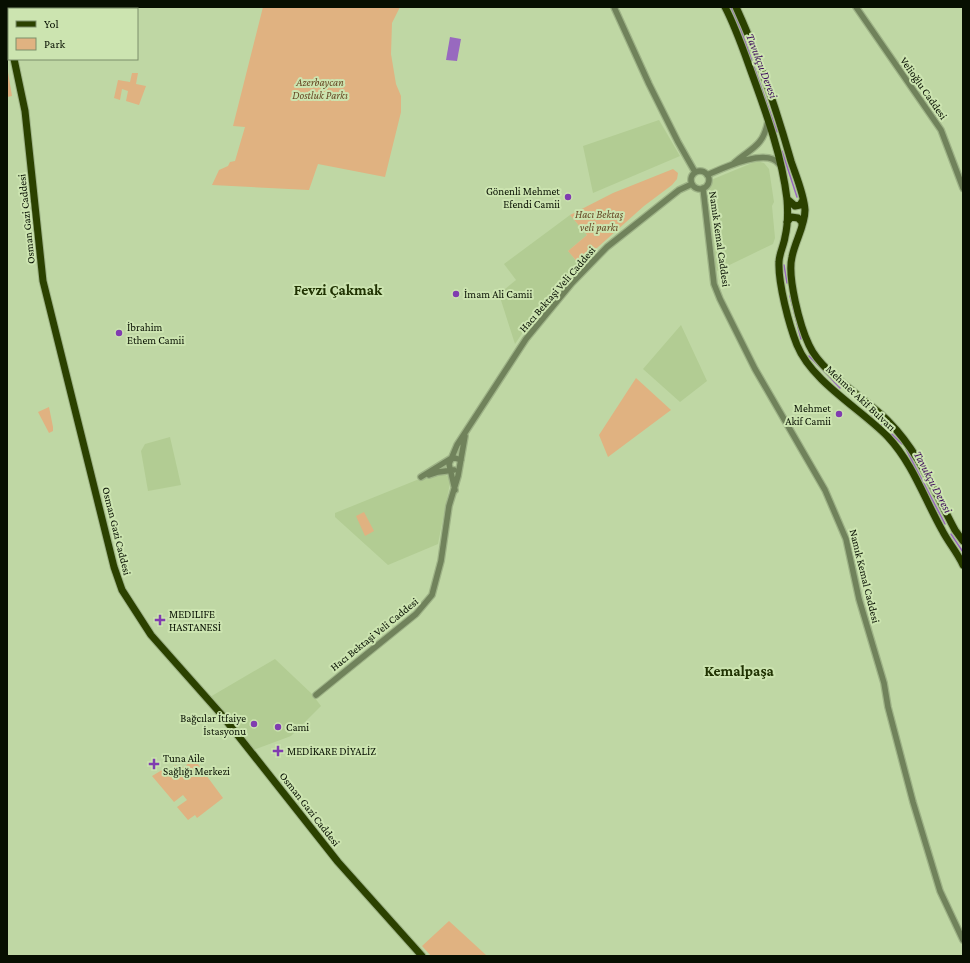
<svg xmlns="http://www.w3.org/2000/svg" width="970" height="963" font-family="'Crimson Pro',serif">
<style>
.built{fill:#b2cc93}
.green{fill:#e0b281}
.water{fill:#9869bf}
.lines{fill:none;stroke-linecap:round;stroke-linejoin:round}
.stream{stroke:#9869bf;stroke-width:1.5}
.minor-casing{stroke:#9eb387;stroke-width:8}
.major-casing{stroke:#9eb387;stroke-width:9}
.minor{stroke:#70825b;stroke-width:5.5}
.major{stroke:#2b4100;stroke-width:7}
.poi-dot{fill:#803cb0;stroke:#cce4b0;stroke-width:1.5}
.labels{text-anchor:middle;stroke-width:4;stroke-linejoin:round;paint-order:stroke}
.park-label{font-size:11px;font-style:italic;fill:#664724;stroke:#cce4b0}
.street-label{font-size:11px;fill:#070f01;stroke:#cce4b0}
.poi-label{font-size:11px;fill:#070f01;stroke:#cce4b0;text-anchor:start}
.water-label{font-size:12px;font-style:italic;fill:#3e0c5c;stroke:#cce4b0}
.district-label{font-size:15px;font-weight:bold;fill:#203202;stroke:#cce4b0}
</style>
<rect width="100%" height="100%" fill="#bfd7a4"/>
<path class="built" d="M 659,120 L 680,156 L 593,193 L 583,146 Z
M 757,161 L 764,163 L 769,169 L 774,202 L 772,206 L 775,238 L 773,244 L 717,271 L 715,263 L 708,198 L 711,180 Z
M 570,215 L 587,235 L 568,251 L 579,264 L 539,308 L 515,344 L 499,294 L 516,280 L 504,264 Z
M 681,325 L 707,381 L 680,402 L 643,369 Z
M 170,437 L 181,485 L 148,491 L 141,451 L 145,444 Z
M 439,471 L 451,478 L 438,544 L 388,565 L 335,517 L 335,513 Z
M 275,659 L 312,694 L 321,706 L 291,736 L 253,750 L 210,697 Z"/>
<path class="green" d="M 263,7 L 400,7 L 392,23 L 391,54 L 396,84 L 401,96 L 401,112 L 385,177 L 318,164 L 309,190 L 212,185 L 219,170 L 228,166 L 230,162 L 235,161 L 245,127 L 233,126 Z
M 7,66 L 12,96 L 7,97 Z
M 132,73 L 138,73 L 136,84 L 146,86 L 139,105 L 126,101 L 128,91 L 122,89 L 120,100 L 114,98 L 118,80 L 130,82 Z
M 673,169 L 678,173 L 677,179 L 672,185 L 644,206 L 579,264 L 568,251 L 587,235 L 570,215 L 613,193 Z
M 636,378 L 671,410 L 608,457 L 599,435 Z
M 49,407 L 53,427 L 53,431 L 49,433 L 38,412 Z
M 364,512 L 374,531 L 365,536 L 356,516 Z
M 192,756 L 223,798 L 197,818 L 195,815 L 188,820 L 177,807 L 187,800 L 183,795 L 174,802 L 152,776 L 167,767 L 172,770 L 175,765 L 181,768 L 186,766 Z
M 449,921 L 486,955 L 486,956 L 431,956 L 422,946 Z"/>
<path class="water" d="M 450,37 L 461,39 L 457,61 L 446,60 Z"/>
<g class="lines">
<path class="stream" d="M 731,7 L 741,30 L 777,132
M 782,151 L 797,197
M 784,265 L 787,283
M 790,296 L 801,339
M 809,356 L 840,388
M 865,408 L 902,444
M 906,449 L 945,524
M 951,534 L 963,552"/>
<defs>
<path id="minor" d="M 614,7 L 649,84 L 678,142 L 695,172
M 856,7 L 941,130 L 963,188
M 733,164 C 750,148 763,148 768,121
M691 180a9 9 0 1 1 18 0a9 9 0 1 1-18 0Z
M 707,175 C 723,168 767,147 779,164
M 703,188 L 714,284 L 720,299 L 755,369 L 825,490 L 846,539 L 859,599 L 884,683 L 888,707 L 913,802 L 940,891 L 963,940
M 429,475 L 438,472 L 454,470
M 421,477 L 450,459 L 455,458 L 461,460
M 455,490 L 449,464 L 457,445 L 526,339 L 572,283 L 607,247 L 679,190 L 692,184
M 316,695 L 416,614 L 432,595 L 441,561 L 449,506 L 458,476 L 465,436"/>
<path id="major" d="M 725,7 C 736,28 744,52 752,74 C 767,115 782,157 787,199 C 788,212 788,225 785,237 C 784,245 779,254 779,262 C 778,283 789,325 797,345 C 812,382 861,409 888,437 C 913,464 924,498 942,530 C 948,542 957,552 963,565
M 736,7 C 759,57 776,108 791,161 C 796,176 804,194 805,210 C 805,226 795,241 792,257 C 787,277 800,326 809,345 C 822,374 867,399 889,422 C 919,452 935,493 955,530 L 963,541
M 7,29 L 9,38
M 14,59 L 25,111 L 43,281 L 114,567 L 122,590 L 151,635 L 221,714 L 338,862 L 422,956
M 787,199 L 795,206 L 800,205 L 803,200
M 787,222 L 791,217 L 798,218 L 802,222 L 802,226"/>
</defs>
<use href="#minor" class="minor-casing"/>
<use href="#major" class="major-casing"/>
<use href="#minor" class="minor"/>
<use href="#major" class="major"/>
</g>
<g class="poi-dot">
<circle cx="568" cy="197" r="4"/>
<circle cx="456" cy="294" r="4"/>
<circle cx="119" cy="333" r="4"/>
<circle cx="839" cy="414" r="4"/>
<path d="M158 614h4v4h4v4h-4v4h-4v-4h-4v-4h4z"/>
<circle cx="254" cy="724" r="4"/>
<circle cx="278" cy="727" r="4"/>
<path d="M276 745h4v4h4v4h-4v4h-4v-4h-4v-4h4z"/>
<path d="M152 758h4v4h4v4h-4v4h-4v-4h-4v-4h4z"/>
</g>
<g class="labels">
<g class="park-label">
<text x="320" y="86">Azerbaycan<tspan x="320" dy="13">Dostluk Parkı</tspan></text>
<text x="599" y="218">Hacı Bektaş<tspan x="599" dy="13">veli parkı</tspan></text>
</g>
<g class="street-label">
<text transform="translate(924 88) rotate(55)" y="4">Velioğlu Caddesi</text>
<text transform="translate(26 219) rotate(-96)" y="4">Osman Gazi Caddesi</text>
<text transform="translate(720 239) rotate(82)" y="4">Namık Kemal Caddesi</text>
<text transform="translate(557 289) rotate(-49)" y="4">Hacı Bektaşi Veli Caddesi</text>
<text transform="translate(861 398) rotate(43)" y="4">Mehmet Akif Bulvarı</text>
<text transform="translate(117 531) rotate(76)" y="4">Osman Gazi Caddesi</text>
<text transform="translate(865 576) rotate(76)" y="4">Namık Kemal Caddesi</text>
<text transform="translate(374 634) rotate(-39)" y="4">Hacı Bektaşi Veli Caddesi</text>
<text transform="translate(310 809) rotate(52)" y="4">Osman Gazi Caddesi</text>
</g>
<g class="poi-label">
<text x="560" y="195" text-anchor="end">Gönenli Mehmet<tspan x="560" dy="13">Efendi Camii</tspan></text>
<text x="464" y="298">İmam Ali Camii</text>
<text x="127" y="331">İbrahim<tspan x="127" dy="13">Ethem Camii</tspan></text>
<text x="831" y="412" text-anchor="end">Mehmet<tspan x="831" dy="13">Akif Camii</tspan></text>
<text x="169" y="618">MEDILIFE<tspan x="169" dy="13">HASTANESİ</tspan></text>
<text x="246" y="722" text-anchor="end">Bağcılar İtfaiye<tspan x="246" dy="13">İstasyonu</tspan></text>
<text x="286" y="731">Cami</text>
<text x="287" y="755">MEDİKARE DİYALİZ</text>
<text x="163" y="762">Tuna Aile<tspan x="163" dy="13">Sağlığı Merkezi</tspan></text>
</g>
<g class="water-label">
<text transform="translate(762 66) rotate(69)" y="4">Tavukçu Deresi</text>
<text transform="translate(933 482) rotate(62)" y="4">Tavukçu Deresi</text>
</g>
<g class="district-label">
<text x="338" y="295">Fevzi Çakmak</text>
<text x="739" y="676">Kemalpaşa</text>
</g>
</g>
<rect width="970" height="963" fill="none" stroke="#070f01" stroke-width="16"/>
<rect x="8" y="8" width="130" height="52" fill="#cce4b0" stroke="#7d8f6a"/>
<rect x="16" y="21" width="20" height="6" fill="#2b4100" stroke="#7d8f6a"/>
<text x="44" y="28" font-size="12" fill="#070f01">Yol</text>
<rect x="16" y="38" width="20" height="12" fill="#e0b281" stroke="#7d8f6a"/>
<text x="44" y="48" font-size="12" fill="#070f01">Park</text>
</svg>
